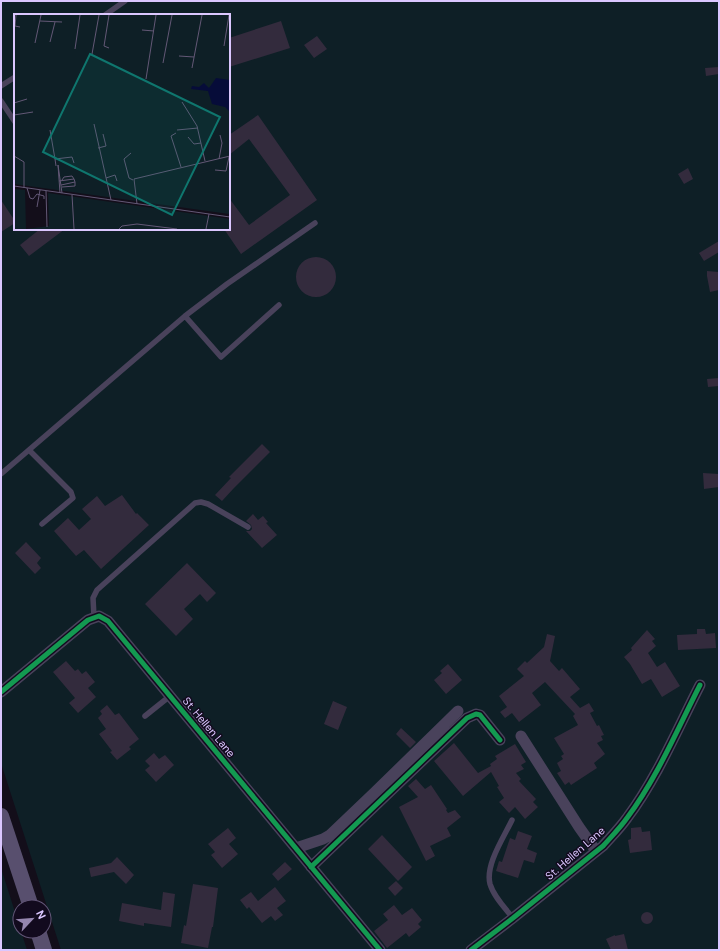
<svg xmlns="http://www.w3.org/2000/svg" width="720" height="951" font-family="'DM Sans',sans-serif">
<style>
.green{fill:#0e1f26;fill-rule:evenodd}
.building{fill:#332b3d}
.lines{fill:none;stroke-linecap:round;stroke-linejoin:round}
.lane{stroke:#49425b;stroke-width:5.5}
.street{stroke:#49425b;stroke-width:11}
.secondary{stroke:#584f6e;stroke-width:16}
.cycleway-casing{stroke:#120a1e;stroke-width:8}
.cycleway{stroke:#139951;stroke-width:5}
.labels{text-anchor:middle;stroke-width:3;stroke-linejoin:round;paint-order:stroke}
.street-label{font-size:11px;fill:#dbc7ff;stroke:#120a1e}
.inset-road{fill:none;stroke:#635876;stroke-width:1}
.view{fill:#0f766e;fill-opacity:0.15;stroke:#0f766e;stroke-width:2}
.inset-edge{fill:none;stroke:#dbc7ff;stroke-width:2}
</style>
<rect width="100%" height="100%" fill="#130e1a"/>
<path class="green" d="M 1,1 L 719,1 L 719,950 L 61,950 L 1,763 ZM 15,15 L 229,15 L 229,229 L 15,229 Z
M 1,868 L 27,950 L 1,950 Z"/>
<path class="building" d="M 281,21 L 290,48 L 229,67 L 229,38 Z
M 317,36 L 327,49 L 314,58 L 304,45 Z
M 719,67 L 719,74 L 706,76 L 705,68 Z
M 258,115 L 317,200 L 241,254 L 224,229 L 229,229 L 229,198 L 249,225 L 290,195 L 249,139 L 229,155 L 229,135 Z
M 688,168 L 693,179 L 684,184 L 678,174 Z
M 1,200 L 15,221 L 15,223 L 1,232 Z
M 40,229 L 65,229 L 29,256 L 20,245 Z
M 719,241 L 719,252 L 704,261 L 699,253 Z
M296 277a20 20 0 1 1 40 0a20 20 0 1 1-40 0Z
M 707,271 L 719,272 L 719,290 L 710,292 L 707,276 Z
M 719,378 L 719,386 L 708,387 L 707,379 Z
M 262,444 L 270,452 L 234,488 L 222,501 L 215,495 L 231,478 L 229,477 Z
M 703,473 L 719,474 L 719,487 L 704,489 Z
M 122,495 L 136,514 L 137,513 L 149,525 L 101,569 L 84,550 L 76,556 L 54,531 L 68,518 L 79,530 L 91,519 L 82,509 L 97,496 L 105,506 Z
M 253,514 L 258,520 L 263,516 L 268,522 L 266,523 L 277,535 L 262,548 L 246,531 L 250,531 L 252,529 L 251,525 L 246,521 Z
M 26,542 L 41,558 L 37,563 L 41,568 L 35,574 L 15,553 Z
M 187,563 L 216,593 L 207,602 L 200,594 L 184,609 L 193,619 L 176,636 L 145,604 Z
M 697,629 L 705,629 L 706,634 L 715,633 L 716,648 L 678,650 L 677,635 L 697,634 Z
M 647,630 L 655,639 L 652,641 L 656,646 L 648,653 L 657,667 L 665,662 L 680,686 L 662,697 L 651,679 L 642,684 L 630,664 L 624,657 L 632,650 L 631,648 Z
M 547,634 L 555,636 L 550,661 L 559,671 L 562,668 L 580,689 L 570,697 L 580,708 L 589,703 L 594,711 L 590,713 L 597,726 L 599,725 L 604,735 L 601,736 L 603,740 L 597,743 L 605,754 L 594,763 L 597,768 L 571,785 L 569,782 L 565,785 L 557,773 L 561,771 L 557,763 L 563,759 L 561,756 L 564,754 L 554,738 L 578,725 L 573,716 L 575,714 L 545,682 L 532,693 L 541,705 L 519,722 L 512,713 L 505,718 L 500,712 L 507,707 L 499,696 L 524,676 L 517,669 L 525,661 L 527,663 L 544,647 Z
M 66,661 L 75,671 L 78,669 L 82,674 L 86,671 L 95,682 L 88,688 L 96,697 L 78,713 L 69,703 L 75,698 L 53,672 Z
M 448,664 L 462,680 L 446,694 L 434,680 L 442,673 L 440,671 Z
M 333,701 L 347,707 L 338,730 L 324,724 Z
M 107,705 L 115,715 L 119,713 L 139,739 L 129,747 L 131,749 L 117,760 L 110,752 L 112,751 L 99,734 L 106,729 L 98,718 L 102,714 L 100,711 Z
M 401,728 L 416,742 L 410,748 L 396,734 Z
M 454,743 L 478,773 L 491,766 L 490,764 L 497,759 L 495,756 L 515,744 L 526,762 L 521,765 L 524,769 L 516,773 L 521,779 L 519,781 L 536,799 L 533,802 L 538,807 L 525,819 L 515,807 L 509,813 L 499,802 L 504,798 L 497,787 L 499,786 L 491,772 L 463,796 L 434,761 Z
M 154,753 L 159,759 L 165,755 L 174,765 L 156,782 L 145,770 L 150,766 L 145,761 Z
M 416,779 L 425,789 L 431,785 L 447,809 L 446,810 L 448,813 L 455,810 L 461,817 L 447,828 L 451,836 L 430,846 L 435,856 L 426,861 L 399,807 L 418,797 L 408,786 Z
M 641,827 L 642,832 L 650,831 L 652,850 L 630,853 L 628,840 L 631,839 L 631,828 Z
M 228,828 L 236,838 L 229,844 L 238,854 L 222,868 L 211,855 L 215,852 L 208,844 Z
M 518,831 L 532,836 L 527,849 L 537,853 L 534,863 L 524,860 L 518,878 L 496,871 L 499,861 L 502,862 L 510,838 L 515,840 Z
M 382,835 L 412,867 L 398,881 L 368,849 Z
M 117,857 L 134,875 L 126,884 L 114,872 L 91,877 L 89,868 L 111,863 Z
M 285,862 L 292,869 L 278,881 L 272,874 Z
M 396,881 L 403,888 L 395,896 L 388,888 Z
M 193,884 L 218,888 L 213,927 L 212,927 L 208,948 L 181,943 L 184,925 L 186,926 Z
M 275,887 L 286,901 L 277,908 L 283,915 L 275,921 L 271,916 L 262,923 L 249,907 L 247,909 L 240,900 L 251,892 L 258,901 Z
M 163,892 L 175,894 L 171,927 L 144,923 L 144,926 L 119,921 L 122,903 L 161,910 Z
M 394,905 L 402,915 L 412,908 L 422,920 L 418,924 L 421,927 L 409,937 L 406,933 L 387,948 L 374,931 L 388,920 L 383,914 Z
M641 918a6 6 0 1 1 12 0a6 6 0 1 1-12 0Z
M 624,934 L 628,950 L 611,950 L 606,939 L 615,935 L 615,936 Z"/>
<g class="lines">
<path class="lane" d="M 105,15 L 125,1
M 1,86 L 15,77
M 1,101 L 15,122
M 185,316 L 221,357 L 279,305
M 29,450 L 71,492 L 73,498 L 42,524
M 1,474 L 185,316 L 227,284 L 315,223
M 94,617 L 93,598 L 97,590 L 195,503 L 201,502 L 208,504 L 248,527
M 145,716 L 170,696
M 512,820 C 504,837 485,865 490,884 C 494,897 505,908 513,918"/>
<path class="street" d="M 1,692 L 88,620 L 99,616 L 108,621 L 380,950
M 521,736 L 579,827 L 596,851
M 296,848 L 323,839 L 330,835 L 374,793 L 458,711
M 311,867 L 467,718 L 476,714 L 480,715 L 500,740
M 471,950 L 513,918 L 603,846 C 611,837 620,828 627,818 C 657,778 677,730 700,685"/>
<path class="secondary" d="M 1,816 L 31,907
M 38,931 L 44,950"/>
<defs>
<path id="cycleway" d="M 1,692 L 88,620 L 99,616 L 108,621 L 380,950
M 311,867 L 467,718 L 476,714 L 480,715 L 500,740
M 471,950 L 513,918 L 603,846 C 611,837 620,828 627,818 C 657,778 677,730 700,685"/>
</defs>
<use href="#cycleway" class="cycleway-casing"/>
<use href="#cycleway" class="cycleway"/>
</g>
<g class="labels">
<g class="street-label">
<text transform="translate(209 727) rotate(50)" y="4">St. Hellen Lane</text>
<text transform="translate(575 853) rotate(-41)" y="4">St. Hellen Lane</text>
</g>
</g>
<g transform="translate(14 14)">
<rect width="216" height="216" fill="#130e1a"/>
<path d="M 0,1 L 216,1 L 215,200 L 0,170 ZM 0,175 L 11,176 L 12,215 L 35,212 L 34,179 L 216,205 L 216,215 L 0,215 Z" fill="#0e1f26"/>
<path d="M 202,64 L 216,66 L 216,98 L 211,93 L 198,90 L 194,77 L 177,75 L 178,72 L 185,73 L 190,69 L 195,74 Z" fill="#060c39"/>
<path class="inset-road" d="M 2,1 L 1,12 L 6,13M 95,1 L 90,32 L 95,34M 26,7 L 48,8M 128,16 L 140,17M 36,28 L 41,8M 21,29 L 27,1M 210,32 L 215,1M 61,35 L 66,1M 78,40 L 85,1M 165,42 L 180,43M 149,49 L 158,1M 178,54 L 188,1M 132,65 L 142,1M 168,88 L 183,112 L 191,147M 0,89 L 13,85M 0,101 L 19,98M 80,110 L 97,186M 36,116 L 41,145M 163,116 L 184,114M 162,119 L 157,122 L 167,153M 174,123 L 180,130 L 187,129M 84,134 L 92,132 L 89,120M 117,139 L 110,145 L 115,164 L 119,166M 0,142 L 10,148 L 10,174M 205,145 L 208,129 L 206,121M 42,152 L 41,145 L 58,143 L 60,149M 201,156 L 212,157 L 215,143M 92,164 L 101,161 L 103,167M 48,166 L 50,163 L 58,162 L 60,165M 45,167 L 60,165 L 61,168 L 47,171M 0,172 L 216,203M 48,173 L 61,172 L 61,168M 13,174 L 16,184 L 19,185 L 23,180 L 30,182 L 30,185M 32,177 L 33,213M 46,179 L 44,151 L 48,179M 58,181 L 60,215M 123,190 L 120,165 L 216,142M 23,193 L 26,176M 105,215 L 108,212 L 123,210 L 163,215M 192,215 L 195,200"/>
<path class="view" d="M 76,40 L 206,103 L 158,201 L 29,138 Z"/>
<rect width="216" height="216" class="inset-edge"/>
</g>
<rect width="720" height="951" fill="none" stroke="#dbc7ff" stroke-width="4"/>
<g transform="translate(32 919) rotate(64)"><circle r="19" fill="#120a1e" stroke="#625678"/>
<path d="M0-3L7 15L0 10L-7 15Z" fill="#9586af"/>
<text y="-6" font-size="11" font-weight="bold" text-anchor="middle" fill="#dbc7ff">N</text>
</g>
</svg>
